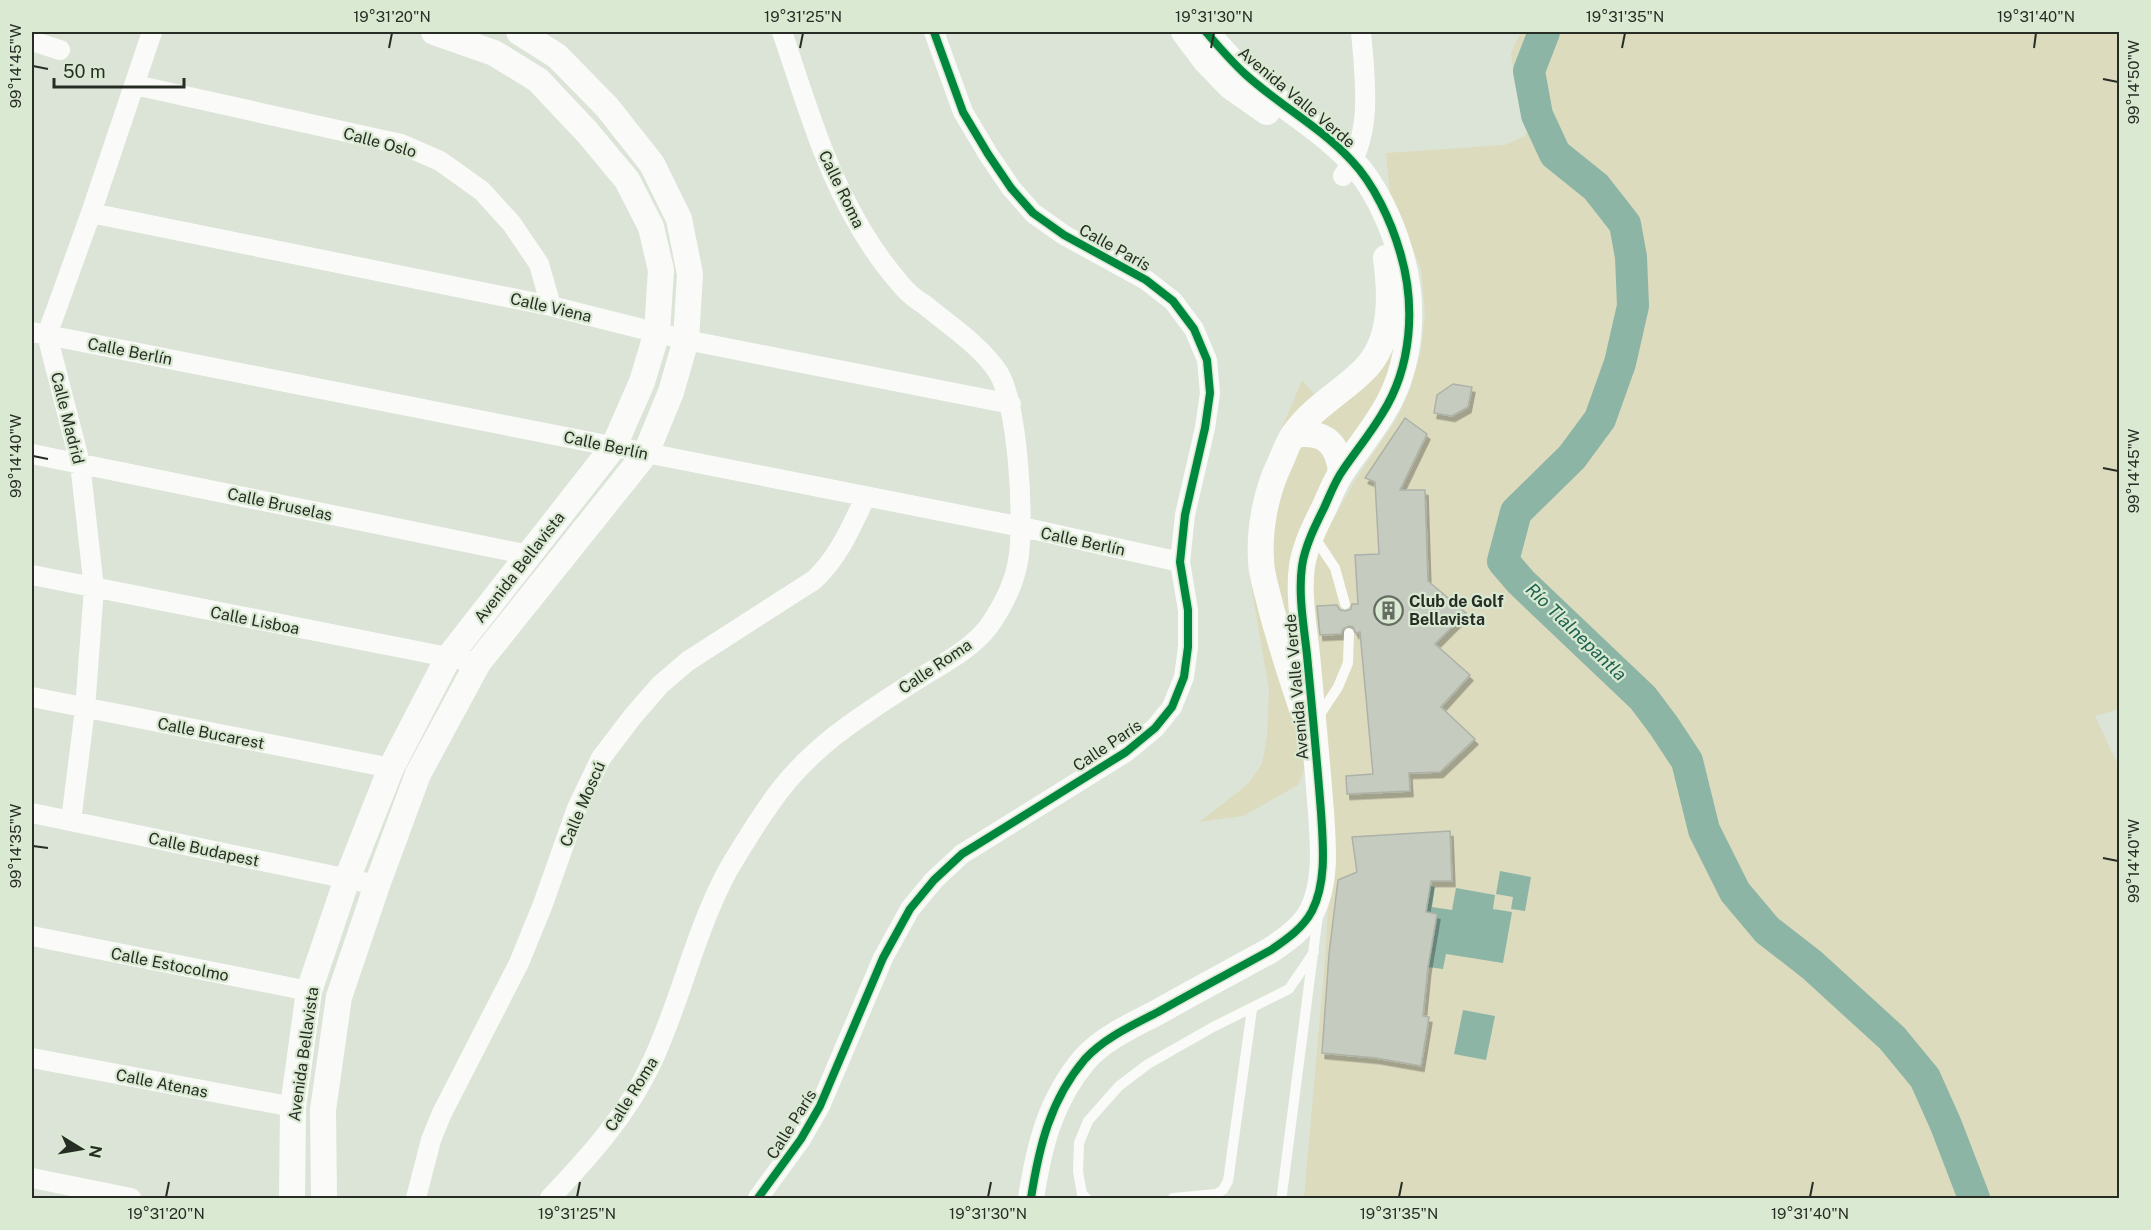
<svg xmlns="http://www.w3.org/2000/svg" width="2151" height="1230" font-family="'Public Sans',sans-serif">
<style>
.green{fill:#dddbbe;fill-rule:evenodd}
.water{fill:#8db5a6}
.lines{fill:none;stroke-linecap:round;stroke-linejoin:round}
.river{stroke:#8db5a6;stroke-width:32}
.building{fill:#c6cbc0;stroke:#adb2a8;stroke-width:1.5;filter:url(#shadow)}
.service{stroke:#fafbf9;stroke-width:10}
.minor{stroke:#fafbf9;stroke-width:20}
.tertiary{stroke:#fafbf9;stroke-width:26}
.cycleway-casing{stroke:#dae9d2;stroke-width:11}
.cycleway{stroke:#00873e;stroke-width:8}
.ticks{fill:none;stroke:#272d24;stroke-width:2}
.labels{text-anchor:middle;stroke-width:4.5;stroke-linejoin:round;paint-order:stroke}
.street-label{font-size:16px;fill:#272d24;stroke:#dae9d2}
.poi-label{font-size:16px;font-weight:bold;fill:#272d24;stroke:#dae9d2;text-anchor:start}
.water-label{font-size:18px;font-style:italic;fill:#1b6150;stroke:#dae9d2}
.neatline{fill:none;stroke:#272d24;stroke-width:2}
.ticks-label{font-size:15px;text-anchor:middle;fill:#272d24}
</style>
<defs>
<filter id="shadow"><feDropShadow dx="3" dy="5.5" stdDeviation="0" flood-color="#0004"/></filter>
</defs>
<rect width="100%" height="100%" fill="#dbe4d7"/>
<path class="green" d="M 1521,32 L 2119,32 L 2120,709 L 2095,716 L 2119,767 L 2119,1198 L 1304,1198 L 1325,960 L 1329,887 L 1312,597 L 1314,566 L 1327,530 L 1356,479 L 1396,420 L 1410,389 L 1421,351 L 1425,313 L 1421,269 L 1398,217 L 1390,194 L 1386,153 L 1505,145 L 1525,136 L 1529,125 L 1515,86 L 1511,53 ZM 1544,605 L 1643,698 L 1659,721 Z
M 1406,307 L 1382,411 L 1332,458 L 1307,533 L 1312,752 L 1298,785 L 1243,816 L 1199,822 L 1247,785 L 1262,764 L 1267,736 L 1269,690 L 1249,574 L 1252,520 L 1263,473 L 1302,380 L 1327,409 Z"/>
<path class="water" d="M 1500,871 L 1531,877 L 1525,911 L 1511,909 L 1513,897 L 1496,894 Z
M 1430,886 L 1435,887 L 1432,907 L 1452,910 L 1456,888 L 1495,895 L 1493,909 L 1512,912 L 1503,963 L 1446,954 L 1443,969 L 1428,967 L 1437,914 L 1426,912 Z
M 1463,1010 L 1495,1016 L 1486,1060 L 1454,1054 Z"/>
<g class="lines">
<path class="river" d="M 1544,32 L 1529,71 L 1537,115 L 1555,154 L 1596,187 L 1625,224 L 1631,257 L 1633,306 L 1620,363 L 1600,419 L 1572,457 L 1516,512 L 1503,561 L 1521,582 L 1643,698 L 1664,726 L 1687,761 L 1704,830 L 1735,892 L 1767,930 L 1812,965 L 1892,1038 L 1925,1078 L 1946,1125 L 1974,1198"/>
</g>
<path class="building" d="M 1453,384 L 1472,387 L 1468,407 L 1452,416 L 1434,413 L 1437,395 Z
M 1405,418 L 1427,434 L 1400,490 L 1425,490 L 1428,581 L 1466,613 L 1435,644 L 1470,675 L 1441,707 L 1475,739 L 1440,772 L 1409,773 L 1410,791 L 1347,794 L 1346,776 L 1373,774 L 1360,632 L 1356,633 L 1353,627 L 1349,626 L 1343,629 L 1341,634 L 1320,635 L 1317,606 L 1337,605 L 1340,610 L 1346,611 L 1351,609 L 1352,604 L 1358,604 L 1355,555 L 1379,554 L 1375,482 L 1365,478 Z
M 1450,831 L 1452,881 L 1431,881 L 1426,912 L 1437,914 L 1428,967 L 1423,1016 L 1429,1017 L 1421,1066 L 1376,1058 L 1322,1053 L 1329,954 L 1338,880 L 1357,872 L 1352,837 Z"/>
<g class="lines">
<path class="service" d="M 1313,535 L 1335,568 L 1345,604
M 1317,719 L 1338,687 L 1348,663 L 1349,633
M 1282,1194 L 1318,915
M 1086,1198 L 1082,1194 L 1078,1171 L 1079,1143 L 1088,1121 L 1119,1086 L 1148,1064 L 1213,1027 L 1289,989 L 1314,952
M 1173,1198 L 1216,1194 L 1223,1190 L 1228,1181 L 1252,1009"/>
<path class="minor" d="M 32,41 L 60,50
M 135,85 L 401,144 L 440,161 L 482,191 L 512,224 L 539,264 L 551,306
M 1343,176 C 1374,136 1365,79 1361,32
M 91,213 L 551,306 L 686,340 L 1011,404
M 32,332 L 1022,527 L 1180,562
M 32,454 L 529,555
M 32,575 L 478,663
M 32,697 L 391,768
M 32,813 L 377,885
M 71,821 L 85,709 L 94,588 L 80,463 L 47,335 L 91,213 L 152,32
M 32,936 L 309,991
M 32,1058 L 293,1107
M 32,1178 L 131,1198
M 416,1198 L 431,1140 L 442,1113 L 519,963 L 543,904 L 577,808 L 601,758 L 633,716 L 660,685 L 688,661 L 814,580 C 839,557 851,527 866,496
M 550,1198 C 588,1158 628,1114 652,1062 C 681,1000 695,931 728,870 C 741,848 755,825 770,804 C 807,749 860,716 915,681 C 940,665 971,650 989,626 C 1003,606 1014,585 1018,561 C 1025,524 1018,403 998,372 C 980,345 950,326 925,305 C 917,300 909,294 903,287 C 889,271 872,248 861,229 C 824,168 805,99 782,32
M 758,1198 L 801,1139 L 820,1106 L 883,958 L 910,909 L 934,880 L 962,854 L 1126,752 L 1155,728 L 1172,707 L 1184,677 L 1188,647 L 1188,610 L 1180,562 L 1185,515 L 1205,428 L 1210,393 L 1207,360 L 1194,329 L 1173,301 L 1146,280 L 1064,235 L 1033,213 L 1011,188 L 988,154 L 963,112 L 934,32"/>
<path class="tertiary" d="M 1184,32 L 1205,60 L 1230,86 L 1267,112
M 1293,435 C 1323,430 1338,442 1341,472
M 1302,709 C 1290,673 1278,637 1269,600 C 1266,588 1261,573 1261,560 C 1259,528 1266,492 1280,463 C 1284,454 1288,442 1294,434 C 1312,408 1342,392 1364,370 C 1393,341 1391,295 1386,258
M 292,1198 L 293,1107 L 309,991 L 347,879 L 391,768 L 448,658 L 614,446 L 642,382 L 657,332 L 661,270 L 651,227 L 627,180 L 587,132 L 538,80 L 494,53 L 434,32
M 324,1198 L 323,1110 L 339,997 L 377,885 L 418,774 L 478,663 L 646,453 L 671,392 L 686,340 L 690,274 L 679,219 L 652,164 L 607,107 L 557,56 L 519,32
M 1031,1198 C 1039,1147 1050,1100 1085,1059 C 1104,1038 1133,1025 1158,1012 C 1195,991 1233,971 1271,950 C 1287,939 1303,928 1312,911 C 1327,881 1323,844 1321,812 C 1317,760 1312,708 1307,655 C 1304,627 1298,595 1302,566 C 1305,546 1315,526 1324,508 C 1330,495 1335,481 1343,470 C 1356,451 1370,434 1382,414 C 1412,367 1416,305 1400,252 C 1391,221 1374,184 1351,160 C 1319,126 1279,105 1245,74 C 1231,61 1218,46 1206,32"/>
<defs>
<path id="cycleway" d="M 758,1198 L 801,1139 L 820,1106 L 883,958 L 910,909 L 934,880 L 962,854 L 1126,752 L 1155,728 L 1172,707 L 1184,677 L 1188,647 L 1188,610 L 1180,562 L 1185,515 L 1205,428 L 1210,393 L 1207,360 L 1194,329 L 1173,301 L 1146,280 L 1064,235 L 1033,213 L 1011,188 L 988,154 L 963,112 L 934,32
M 1031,1198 C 1039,1147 1050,1100 1085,1059 C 1104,1038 1133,1025 1158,1012 C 1195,991 1233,971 1271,950 C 1287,939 1303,928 1312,911 C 1327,881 1323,844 1321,812 C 1317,760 1312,708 1307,655 C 1304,627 1298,595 1302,566 C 1305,546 1315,526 1324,508 C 1330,495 1335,481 1343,470 C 1356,451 1370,434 1382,414 C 1412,367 1416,305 1400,252 C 1391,221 1374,184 1351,160 C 1319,126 1279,105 1245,74 C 1231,61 1218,46 1206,32"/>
</defs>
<use href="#cycleway" class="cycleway-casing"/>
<use href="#cycleway" class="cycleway"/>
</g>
<path class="ticks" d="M 389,48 L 392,33M 800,48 L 803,33M 1211,48 L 1214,33M 1622,48 L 1625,33M 2034,48 L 2036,33M 33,66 L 48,69M 2103,79 L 2118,82M 33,456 L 48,459M 2103,468 L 2118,471M 33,846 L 48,848M 2103,858 L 2118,861M 166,1197 L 169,1182M 577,1197 L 580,1182M 988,1197 L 991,1182M 1399,1197 L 1402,1182M 1810,1197 L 1813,1182"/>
<defs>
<symbol id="building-ring" viewBox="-11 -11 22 22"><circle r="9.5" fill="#dae9d2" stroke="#666d63" stroke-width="1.5"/><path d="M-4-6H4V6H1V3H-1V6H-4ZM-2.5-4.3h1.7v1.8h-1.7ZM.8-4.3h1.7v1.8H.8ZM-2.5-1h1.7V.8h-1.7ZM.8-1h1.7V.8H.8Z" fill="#666d63"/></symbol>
</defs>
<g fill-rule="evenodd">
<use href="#building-ring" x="1372" y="594" width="33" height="33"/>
</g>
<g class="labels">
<g class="street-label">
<text transform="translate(1297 97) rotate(40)" y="6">Avenida Valle Verde</text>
<text transform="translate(380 142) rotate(15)" y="6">Calle Oslo</text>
<text transform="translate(842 189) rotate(64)" y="6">Calle Roma</text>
<text transform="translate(1115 247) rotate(29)" y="6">Calle París</text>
<text transform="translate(551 307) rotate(13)" y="6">Calle Viena</text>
<text transform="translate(130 351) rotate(11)" y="6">Calle Berlín</text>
<text transform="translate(68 418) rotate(76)" y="6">Calle Madrid</text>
<text transform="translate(606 445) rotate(12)" y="6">Calle Berlín</text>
<text transform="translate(280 504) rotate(12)" y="6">Calle Bruselas</text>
<text transform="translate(1083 541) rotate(12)" y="6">Calle Berlín</text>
<text transform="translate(519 567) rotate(-52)" y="6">Avenida Bellavista</text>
<text transform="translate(255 620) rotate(11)" y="6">Calle Lisboa</text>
<text transform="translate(935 666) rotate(-34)" y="6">Calle Roma</text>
<text transform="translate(1296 687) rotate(-95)" y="6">Avenida Valle Verde</text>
<text transform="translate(211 733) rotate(11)" y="6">Calle Bucarest</text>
<text transform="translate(1107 745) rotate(-34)" y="6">Calle París</text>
<text transform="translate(582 804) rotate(-67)" y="6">Calle Moscú</text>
<text transform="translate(204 849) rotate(12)" y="6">Calle Budapest</text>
<text transform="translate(170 964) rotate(11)" y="6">Calle Estocolmo</text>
<text transform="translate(303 1054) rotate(-82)" y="6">Avenida Bellavista</text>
<text transform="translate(162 1083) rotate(11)" y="6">Calle Atenas</text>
<text transform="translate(631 1094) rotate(-58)" y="6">Calle Roma</text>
<text transform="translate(791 1124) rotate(-58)" y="6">Calle París</text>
</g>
<g class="poi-label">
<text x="1409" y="607">Club de Golf<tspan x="1409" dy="18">Bellavista</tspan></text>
</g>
<g class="water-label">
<text transform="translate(1576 632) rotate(44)" y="6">Río Tlalnepantla</text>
</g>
</g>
<rect width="2151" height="1230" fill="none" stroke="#dae9d2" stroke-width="66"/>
<g transform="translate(81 1149) rotate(101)" stroke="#dae9d2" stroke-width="4.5" paint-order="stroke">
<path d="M0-4.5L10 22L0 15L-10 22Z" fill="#272d24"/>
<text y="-9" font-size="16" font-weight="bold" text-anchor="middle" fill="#272d24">N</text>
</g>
<path d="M54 78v9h130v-9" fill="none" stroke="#272d24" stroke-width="3"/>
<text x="63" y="78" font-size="18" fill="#272d24" stroke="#dae9d2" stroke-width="4.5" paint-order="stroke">50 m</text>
<rect x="33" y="33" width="2085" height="1164" class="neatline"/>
<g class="ticks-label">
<text x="392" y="22">19°31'20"N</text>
<text x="803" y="22">19°31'25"N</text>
<text x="1214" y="22">19°31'30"N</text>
<text x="1625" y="22">19°31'35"N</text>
<text x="2036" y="22">19°31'40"N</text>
<text transform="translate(16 66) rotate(-90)" y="5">99°14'45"W</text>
<text transform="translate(2134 82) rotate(-90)" y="5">99°14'50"W</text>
<text transform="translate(16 456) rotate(-90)" y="5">99°14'40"W</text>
<text transform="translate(2134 471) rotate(-90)" y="5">99°14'45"W</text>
<text transform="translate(16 846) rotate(-90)" y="5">99°14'35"W</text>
<text transform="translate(2134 861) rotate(-90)" y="5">99°14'40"W</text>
<text x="166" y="1219">19°31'20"N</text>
<text x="577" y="1219">19°31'25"N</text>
<text x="988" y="1219">19°31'30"N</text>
<text x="1399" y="1219">19°31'35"N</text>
<text x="1810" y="1219">19°31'40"N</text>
</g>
</svg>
